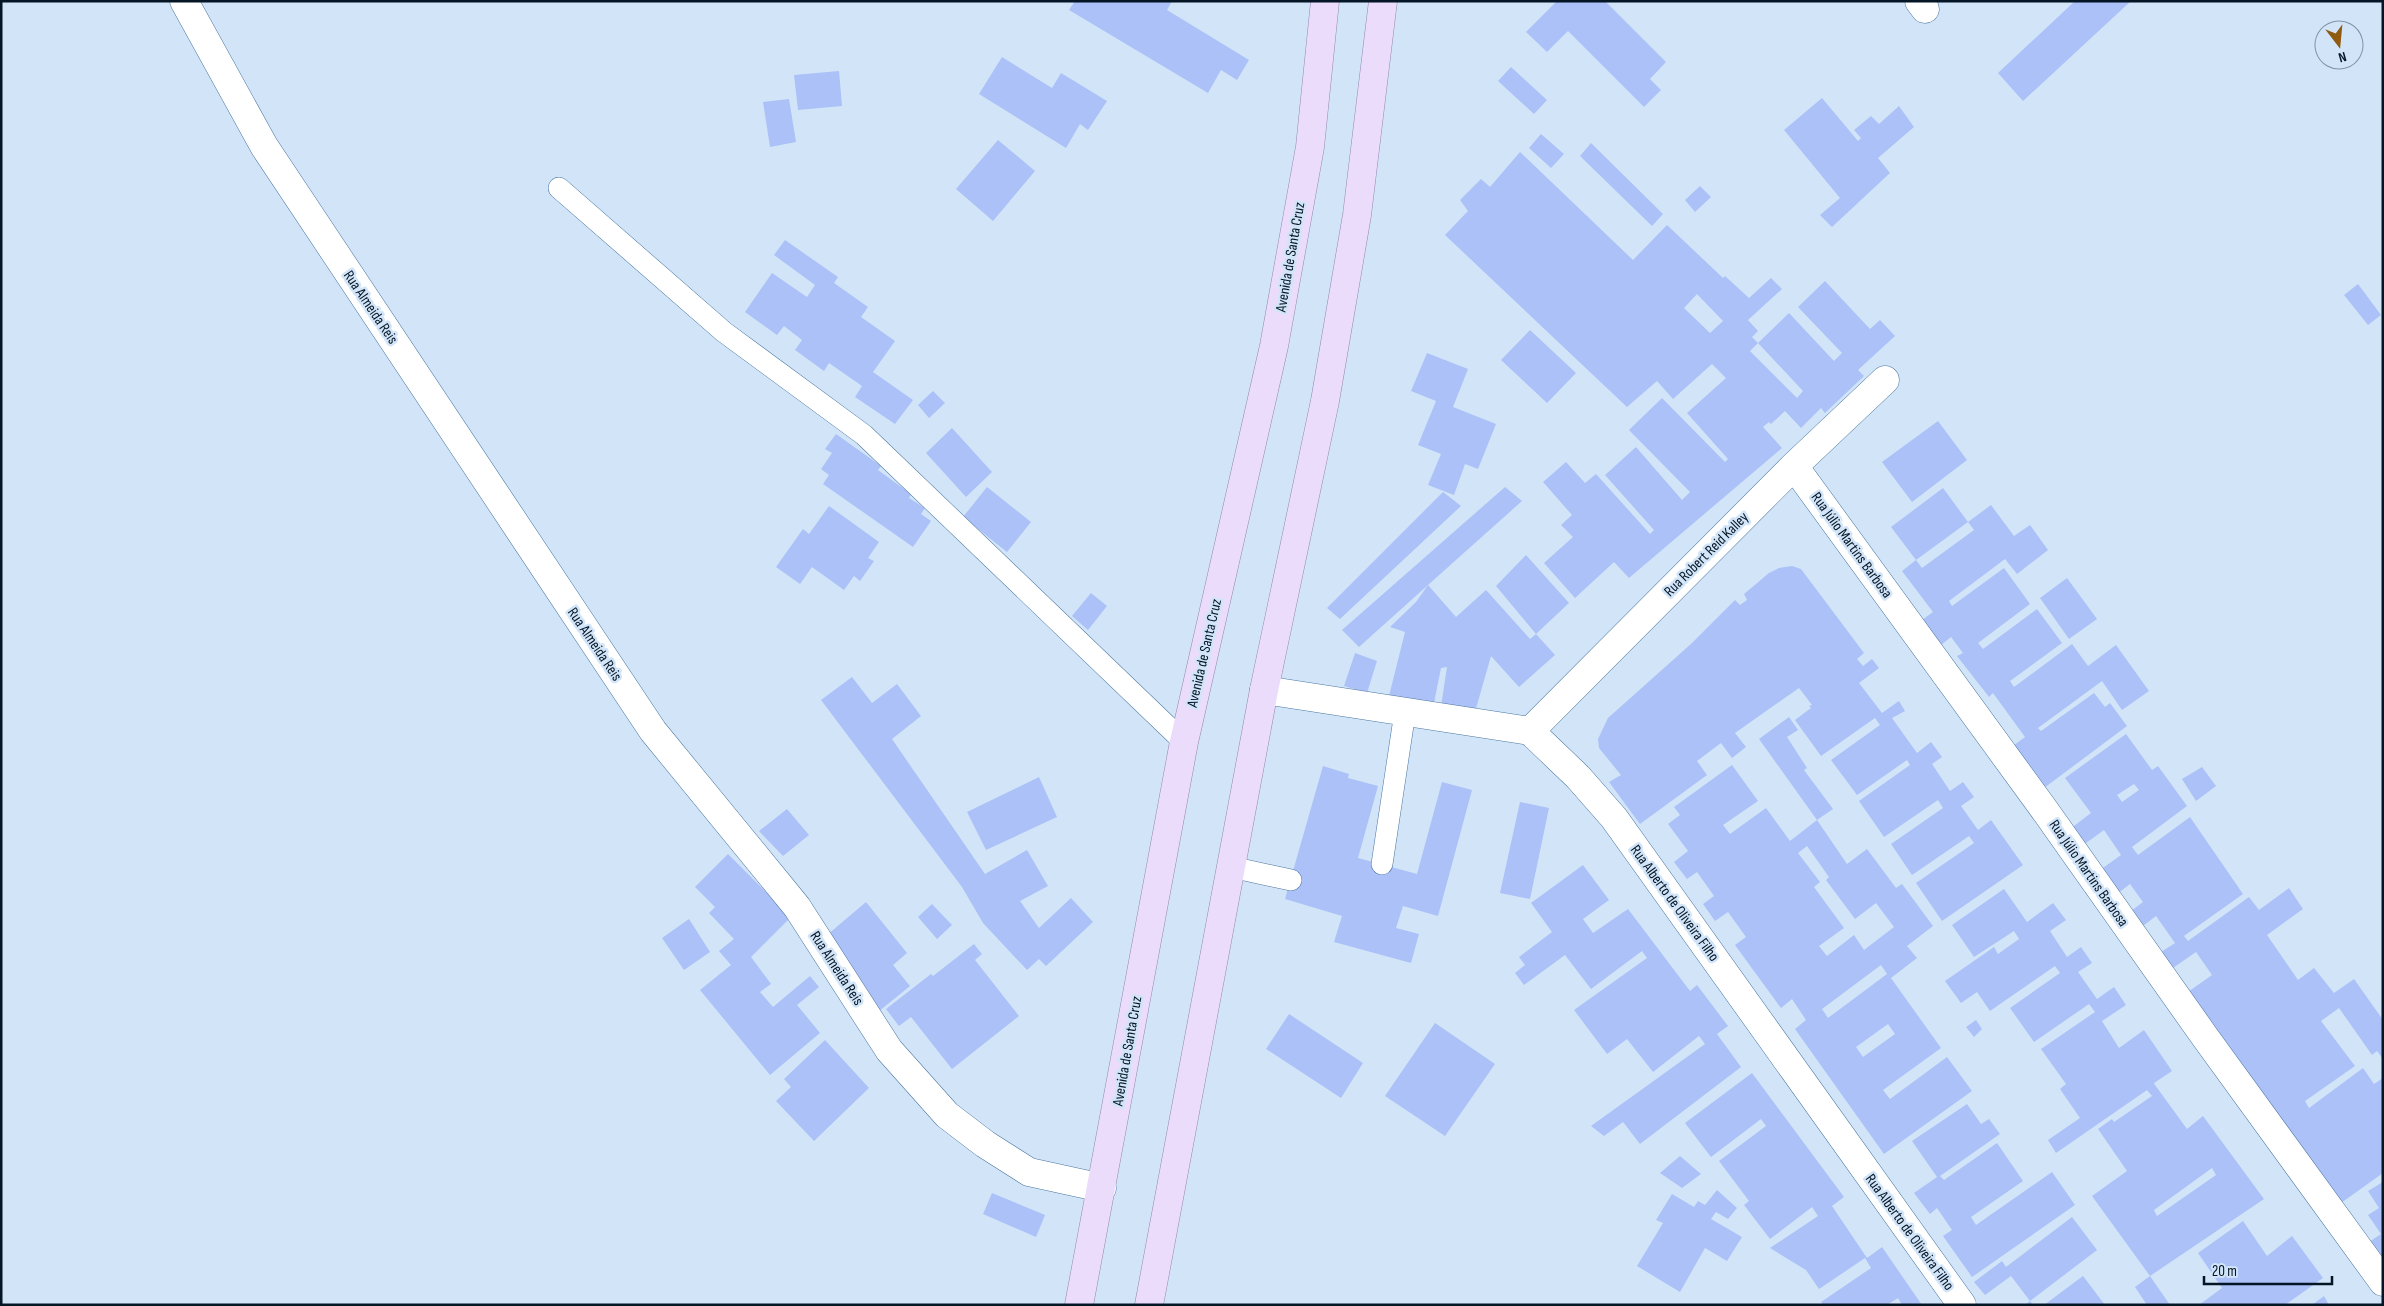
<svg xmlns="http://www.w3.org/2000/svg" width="2384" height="1306" font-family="'Sofia Sans Condensed',sans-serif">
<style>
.building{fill:#abc1f7;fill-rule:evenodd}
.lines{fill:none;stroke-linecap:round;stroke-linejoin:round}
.service-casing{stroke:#4a76a0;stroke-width:22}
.minor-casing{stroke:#4a76a0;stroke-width:29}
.primary-casing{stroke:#9287af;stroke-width:29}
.service{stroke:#fff;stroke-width:21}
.minor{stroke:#fff;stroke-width:28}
.primary{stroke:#ebdcfb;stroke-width:28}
.labels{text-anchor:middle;stroke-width:5;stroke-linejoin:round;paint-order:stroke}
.street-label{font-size:15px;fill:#041525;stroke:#d2e5f8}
</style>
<rect width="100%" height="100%" fill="#d2e5f8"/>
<path class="building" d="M 1075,1 L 1172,1 L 1167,10 L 1249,60 L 1237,80 L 1221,70 L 1208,93 L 1069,10 Z
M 1557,1 L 1605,1 L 1666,62 L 1650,79 L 1661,90 L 1644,107 L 1568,31 L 1547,52 L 1526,32 Z
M 2075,1 L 2131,1 L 2023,101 L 1998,73 Z
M 1002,57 L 1052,88 L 1061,73 L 1107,101 L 1088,130 L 1080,124 L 1066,148 L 979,94 Z
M 1511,67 L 1547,100 L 1534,114 L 1498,81 Z
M 839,71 L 842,106 L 798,110 L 794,75 Z
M 1822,98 L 1858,141 L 1861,138 L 1854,130 L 1871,116 L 1879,124 L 1899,106 L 1914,127 L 1878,158 L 1890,173 L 1832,227 L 1820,215 L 1840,198 L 1784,130 Z
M 789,99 L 796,142 L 770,147 L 763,102 Z
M 1541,134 L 1564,154 L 1551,168 L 1529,148 Z
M 998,140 L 1035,171 L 993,221 L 956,189 Z
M 1591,143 L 1663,214 L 1652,226 L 1580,156 Z
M 1520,152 L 1633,260 L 1667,225 L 1723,278 L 1725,276 L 1749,298 L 1771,278 L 1782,289 L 1748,320 L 1758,331 L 1752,337 L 1758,343 L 1750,351 L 1797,398 L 1803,391 L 1758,343 L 1789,313 L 1834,361 L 1842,353 L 1798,307 L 1825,281 L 1870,329 L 1880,320 L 1895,336 L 1858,370 L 1864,376 L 1825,413 L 1821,408 L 1801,428 L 1785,411 L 1771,424 L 1769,422 L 1763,427 L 1782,448 L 1629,578 L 1614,562 L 1575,598 L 1544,563 L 1573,537 L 1561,525 L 1572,515 L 1543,482 L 1566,462 L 1585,483 L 1596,474 L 1650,534 L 1654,530 L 1605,475 L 1636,447 L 1682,500 L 1690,492 L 1629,430 L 1662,398 L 1725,462 L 1728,459 L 1687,413 L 1726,378 L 1712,364 L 1673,399 L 1657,381 L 1627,407 L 1445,235 L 1468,211 L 1460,200 L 1481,179 L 1490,187 ZM 1697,294 L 1723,321 L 1710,333 L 1684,308 Z
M 1700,186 L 1711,197 L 1695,212 L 1685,200 Z
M 785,240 L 838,277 L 834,283 L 868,307 L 861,317 L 895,341 L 873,372 L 913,400 L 895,424 L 855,397 L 862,386 L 829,363 L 824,371 L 795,350 L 802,340 L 784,326 L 777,335 L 745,312 L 772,273 L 807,297 L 815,285 L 774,255 Z
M 2358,284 L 2381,315 L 2368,325 L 2344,295 Z
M 1530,330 L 1576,373 L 1547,403 L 1501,360 Z
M 1427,353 L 1468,369 L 1453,407 L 1496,424 L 1478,469 L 1465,464 L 1454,495 L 1428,485 L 1441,454 L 1418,445 L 1436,401 L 1411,391 Z
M 933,391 L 945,403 L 929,418 L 918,405 Z
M 1938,421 L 1967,460 L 1912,502 L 1882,462 Z
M 952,428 L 992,472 L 966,497 L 926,453 Z
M 836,434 L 881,466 L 878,470 L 911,494 L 909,498 L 925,508 L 921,514 L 931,521 L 913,547 L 823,484 L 829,475 L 821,469 L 832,453 L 825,449 Z
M 987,487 L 1031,522 L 1007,552 L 963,517 Z
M 1505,487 L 1522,501 L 1428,585 L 1456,617 L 1486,590 L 1530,639 L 1536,634 L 1496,586 L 1526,555 L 1569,603 L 1536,634 L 1555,655 L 1519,687 L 1491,656 L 1475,712 L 1441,706 L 1447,667 L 1441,668 L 1434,703 L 1389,696 L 1405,632 L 1390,627 L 1416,602 L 1428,585 L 1359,647 L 1342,630 Z
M 1943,488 L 1968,522 L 1916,560 L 1922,568 L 1974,530 L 1968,522 L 1991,505 L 2014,536 L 2030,525 L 2048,550 L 2017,574 L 2005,559 L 1949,601 L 1952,606 L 2004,568 L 2030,604 L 1978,643 L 1983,649 L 2037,609 L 2062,643 L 2010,681 L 2014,687 L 2072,644 L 2088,666 L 2116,645 L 2149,691 L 2122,710 L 2102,681 L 2038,728 L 2041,731 L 2094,693 L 2105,707 L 2110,703 L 2127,726 L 2040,791 L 2009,749 L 2025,737 L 1993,693 L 1989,697 L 1957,656 L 1963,653 L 1951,637 L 1941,645 L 1922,620 L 1933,612 L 1902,571 L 1916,560 L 1891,527 Z
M 1443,492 L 1461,506 L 1340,619 L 1327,608 Z
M 829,506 L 879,542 L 868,558 L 874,561 L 860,581 L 854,576 L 844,590 L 812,567 L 800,584 L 776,567 L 803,529 L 809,534 Z
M 1792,566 L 1801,569 L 1864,653 L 1857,659 L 1863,666 L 1872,659 L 1879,668 L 1859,683 L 1882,713 L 1899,701 L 1905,711 L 1892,718 L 1917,753 L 1931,742 L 1942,757 L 1932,764 L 1950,791 L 1963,782 L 1974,797 L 1961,806 L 1978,830 L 1991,820 L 2023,865 L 1942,921 L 1916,883 L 1974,843 L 1969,836 L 1912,875 L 1891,844 L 1943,808 L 1938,800 L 1884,837 L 1859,801 L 1910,765 L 1907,760 L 1857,795 L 1831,760 L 1880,725 L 1875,718 L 1821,756 L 1795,720 L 1811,708 L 1809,706 L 1812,705 L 1799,688 L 1735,733 L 1746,747 L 1732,758 L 1721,743 L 1697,761 L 1707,775 L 1640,824 L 1609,782 L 1621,775 L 1599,748 L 1598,739 L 1608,718 L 1692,643 L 1735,600 L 1740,605 L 1747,600 L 1744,594 L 1769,573 L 1779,568 Z
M 2067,578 L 2097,619 L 2069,639 L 2040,598 Z
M 1091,593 L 1107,606 L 1088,630 L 1072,616 Z
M 1355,653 L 1377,661 L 1367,693 L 1344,686 Z
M 852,677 L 872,703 L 897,684 L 921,716 L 892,739 L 985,874 L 1027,850 L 1048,886 L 1020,901 L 1039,928 L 1071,898 L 1093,922 L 1046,966 L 1039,959 L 1027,970 L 983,923 L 962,887 L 821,700 Z
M 1789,717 L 1798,730 L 1787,737 L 1807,768 L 1804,770 L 1833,809 L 1817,820 L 1759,739 Z
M 2126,734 L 2152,770 L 2158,766 L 2187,806 L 2132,847 L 2138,855 L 2190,817 L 2243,894 L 2184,936 L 2188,941 L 2249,897 L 2259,910 L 2289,888 L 2303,909 L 2267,935 L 2298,980 L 2314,968 L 2334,993 L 2354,979 L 2383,1020 L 2383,1059 L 2377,1051 L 2372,1055 L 2339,1008 L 2321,1021 L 2355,1066 L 2305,1101 L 2309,1108 L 2363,1068 L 2374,1084 L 2383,1078 L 2383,1173 L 2341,1203 L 2185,994 L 2212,975 L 2196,952 L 2170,970 L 2158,954 L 2175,943 L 2156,916 L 2139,929 L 2127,914 L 2143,902 L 2130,884 L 2117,894 L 2100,870 L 2121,855 L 2104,830 L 2082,846 L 2070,829 L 2091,813 L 2065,778 ZM 2134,784 L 2139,790 L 2122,802 L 2117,795 Z
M 1732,765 L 1758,801 L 1723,825 L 1730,834 L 1766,808 L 1790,841 L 1817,820 L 1847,864 L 1867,849 L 1896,888 L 1902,884 L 1933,926 L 1907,946 L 1917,958 L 1891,978 L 1941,1048 L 1883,1090 L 1890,1099 L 1947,1057 L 1972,1091 L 1884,1154 L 1795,1029 L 1806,1020 L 1792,999 L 1781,1008 L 1735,945 L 1746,937 L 1728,912 L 1715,921 L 1703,904 L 1714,896 L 1697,872 L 1687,879 L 1674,862 L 1688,851 L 1668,824 L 1680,815 L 1674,807 ZM 1807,846 L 1829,877 L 1826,880 L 1855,919 L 1876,903 L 1894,927 L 1864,950 L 1854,935 L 1827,956 L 1819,946 L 1844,928 L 1814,887 L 1820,882 L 1798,853 ZM 1881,965 L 1887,974 L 1828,1018 L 1822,1009 ZM 1888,1024 L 1895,1034 L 1863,1057 L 1856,1047 Z
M 1323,766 L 1349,774 L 1348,778 L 1378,786 L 1358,858 L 1417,874 L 1442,782 L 1472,790 L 1438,916 L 1403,906 L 1396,928 L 1419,934 L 1411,963 L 1334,942 L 1342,916 L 1285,899 Z
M 2202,767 L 2216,786 L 2196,801 L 2182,779 Z
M 1039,777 L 1057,817 L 986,850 L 967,812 Z
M 1520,802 L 1549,808 L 1530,899 L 1500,893 Z
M 787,809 L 809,835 L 783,856 L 759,831 Z
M 728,854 L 791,917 L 751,957 L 771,984 L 760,992 L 773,1007 L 810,976 L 819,987 L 797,1005 L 820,1033 L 770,1075 L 700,990 L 731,965 L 719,951 L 734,939 L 709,913 L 715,907 L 695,887 Z
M 1583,865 L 1609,900 L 1583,919 L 1593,933 L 1628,909 L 1690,991 L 1697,985 L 1728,1026 L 1717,1034 L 1741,1067 L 1640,1144 L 1623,1122 L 1604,1136 L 1591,1126 L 1705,1044 L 1699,1036 L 1653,1072 L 1627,1039 L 1607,1054 L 1574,1010 L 1647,958 L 1642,951 L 1591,989 L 1565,955 L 1524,985 L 1515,973 L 1525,965 L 1519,957 L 1552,932 L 1531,903 Z
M 2004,889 L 2027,922 L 2053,903 L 2066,920 L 2050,931 L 2067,957 L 2081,947 L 2092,963 L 2078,972 L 2097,999 L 2114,987 L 2126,1005 L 2102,1021 L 2119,1048 L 2144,1030 L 2172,1071 L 2154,1083 L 2155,1085 L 2187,1129 L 2203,1116 L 2264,1199 L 2150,1276 L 2092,1196 L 2127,1171 L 2098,1129 L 2112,1119 L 2114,1122 L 2152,1096 L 2147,1090 L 2056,1153 L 2048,1140 L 2080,1118 L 2060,1089 L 2066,1084 L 2041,1049 L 2095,1012 L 2089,1004 L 2034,1042 L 2010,1008 L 2060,973 L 2055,966 L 1990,1011 L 1977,992 L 1961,1003 L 1945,981 L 1994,947 L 1998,954 L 2019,939 L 2014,931 L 1974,957 L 1952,925 ZM 2212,1168 L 2216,1175 L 2157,1216 L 2154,1210 Z
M 866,902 L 907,953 L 893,965 L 910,986 L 878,1012 L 820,941 Z
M 932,904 L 952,925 L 937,939 L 918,917 Z
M 689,919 L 710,952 L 684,970 L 662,938 Z
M 974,944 L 982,954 L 975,960 L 1019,1016 L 952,1069 L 911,1017 L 899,1026 L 886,1009 L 931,974 L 933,976 Z
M 1289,1014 L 1363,1063 L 1341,1098 L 1266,1049 Z
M 1976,1020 L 1982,1029 L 1974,1037 L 1966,1027 Z
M 1435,1023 L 1495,1064 L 1445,1136 L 1385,1096 Z
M 825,1040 L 869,1088 L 814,1141 L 776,1101 L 791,1087 L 784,1079 Z
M 1752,1073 L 1844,1197 L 1832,1206 L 1867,1258 L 1882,1247 L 1922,1305 L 1902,1305 L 1898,1298 L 1887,1305 L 1823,1305 L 1821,1302 L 1871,1268 L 1865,1258 L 1819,1289 L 1806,1270 L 1770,1248 L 1818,1216 L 1812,1207 L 1770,1239 L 1744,1205 L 1749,1201 L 1719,1161 L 1766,1126 L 1761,1119 L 1711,1157 L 1685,1123 Z
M 1967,1104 L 1981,1124 L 1989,1119 L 2000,1134 L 1940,1176 L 1944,1180 L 1997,1143 L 2023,1181 L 1971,1217 L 1976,1225 L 2052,1172 L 2075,1205 L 1972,1277 L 1943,1236 L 1952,1230 L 1937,1208 L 1930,1214 L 1914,1193 L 1937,1177 L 1912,1141 Z
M 1680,1156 L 1701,1174 L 1682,1188 L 1660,1173 Z
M 2383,1182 L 2383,1270 L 2366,1244 L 2381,1234 L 2368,1215 L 2379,1208 L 2368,1191 Z
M 1717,1190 L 1737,1208 L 1728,1219 L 1716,1212 L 1711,1219 L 1742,1237 L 1727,1261 L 1705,1248 L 1680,1292 L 1637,1266 L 1663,1223 L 1656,1220 L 1672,1194 L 1694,1207 L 1698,1201 L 1705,1205 Z
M 992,1193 L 1045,1215 L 1036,1237 L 983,1214 Z
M 2072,1217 L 2097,1250 L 2030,1301 L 2033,1305 L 2025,1305 L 2030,1301 L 2011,1276 L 1985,1295 L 1974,1282 L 2002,1261 L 2006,1267 Z
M 2243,1221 L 2267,1256 L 2292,1236 L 2323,1278 L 2285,1305 L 2199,1305 L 2222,1288 L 2198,1253 Z
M 2083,1276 L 2105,1305 L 2044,1305 Z
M 2150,1276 L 2170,1305 L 2147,1305 L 2135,1287 Z
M 2324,1296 L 2329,1305 L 2312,1305 Z"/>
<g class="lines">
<defs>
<path id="service" d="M 559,188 L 724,332 L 864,435 L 1184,742
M 1382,864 L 1405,712
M 1231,867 L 1291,880"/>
<path id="minor" d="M 184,1 L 264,146 L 653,731 L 797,907 L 889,1050 L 947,1115 L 985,1144 L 1029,1172 L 1102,1188
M 1919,1 L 1925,9
M 1794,466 L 2046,812 L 2205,1037 L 2383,1282
M 1264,690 L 1530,731 L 1578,777 L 1614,818 L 1962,1305
M 1530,731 L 1794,466 L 1885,380"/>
<path id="primary" d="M 1079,1305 L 1184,742 L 1274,346 L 1310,147 L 1325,1
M 1149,1305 L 1264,690 L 1325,401 L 1357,215 L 1383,1"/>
</defs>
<use href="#service" class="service-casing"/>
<use href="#minor" class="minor-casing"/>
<use href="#primary" class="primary-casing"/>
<use href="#service" class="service"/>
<use href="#minor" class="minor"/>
<use href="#primary" class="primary"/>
</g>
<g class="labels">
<g class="street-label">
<text transform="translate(1290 257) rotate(-80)" y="5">Avenida de Santa Cruz</text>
<text transform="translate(371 307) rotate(56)" y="5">Rua Almeida Reis</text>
<text transform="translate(1852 545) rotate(54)" y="5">Rua Júlio Martins Barbosa</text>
<text transform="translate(1706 554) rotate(-45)" y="5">Rua Robert Reid Kalley</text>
<text transform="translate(595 644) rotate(56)" y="5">Rua Almeida Reis</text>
<text transform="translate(1204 653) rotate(-77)" y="5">Avenida de Santa Cruz</text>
<text transform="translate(2089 873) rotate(55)" y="5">Rua Júlio Martins Barbosa</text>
<text transform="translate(1675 903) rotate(54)" y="5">Rua Alberto de Oliveira Filho</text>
<text transform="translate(837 968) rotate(57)" y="5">Rua Almeida Reis</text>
<text transform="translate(1127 1051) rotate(-80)" y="5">Avenida de Santa Cruz</text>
<text transform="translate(1910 1232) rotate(54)" y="5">Rua Alberto de Oliveira Filho</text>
</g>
</g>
<rect width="2384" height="1306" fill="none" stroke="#041525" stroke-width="5"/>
<g transform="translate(2339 45) rotate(164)"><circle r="24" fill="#d2e5f8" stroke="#8092a4"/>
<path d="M0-4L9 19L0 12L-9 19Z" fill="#905a0f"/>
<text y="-8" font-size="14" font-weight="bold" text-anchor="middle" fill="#041525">N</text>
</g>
<path d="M2204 1276v8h128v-8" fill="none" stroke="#041525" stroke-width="2.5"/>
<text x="2212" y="1276" font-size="15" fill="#041525" stroke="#d2e5f8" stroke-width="4" paint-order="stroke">20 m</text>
</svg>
